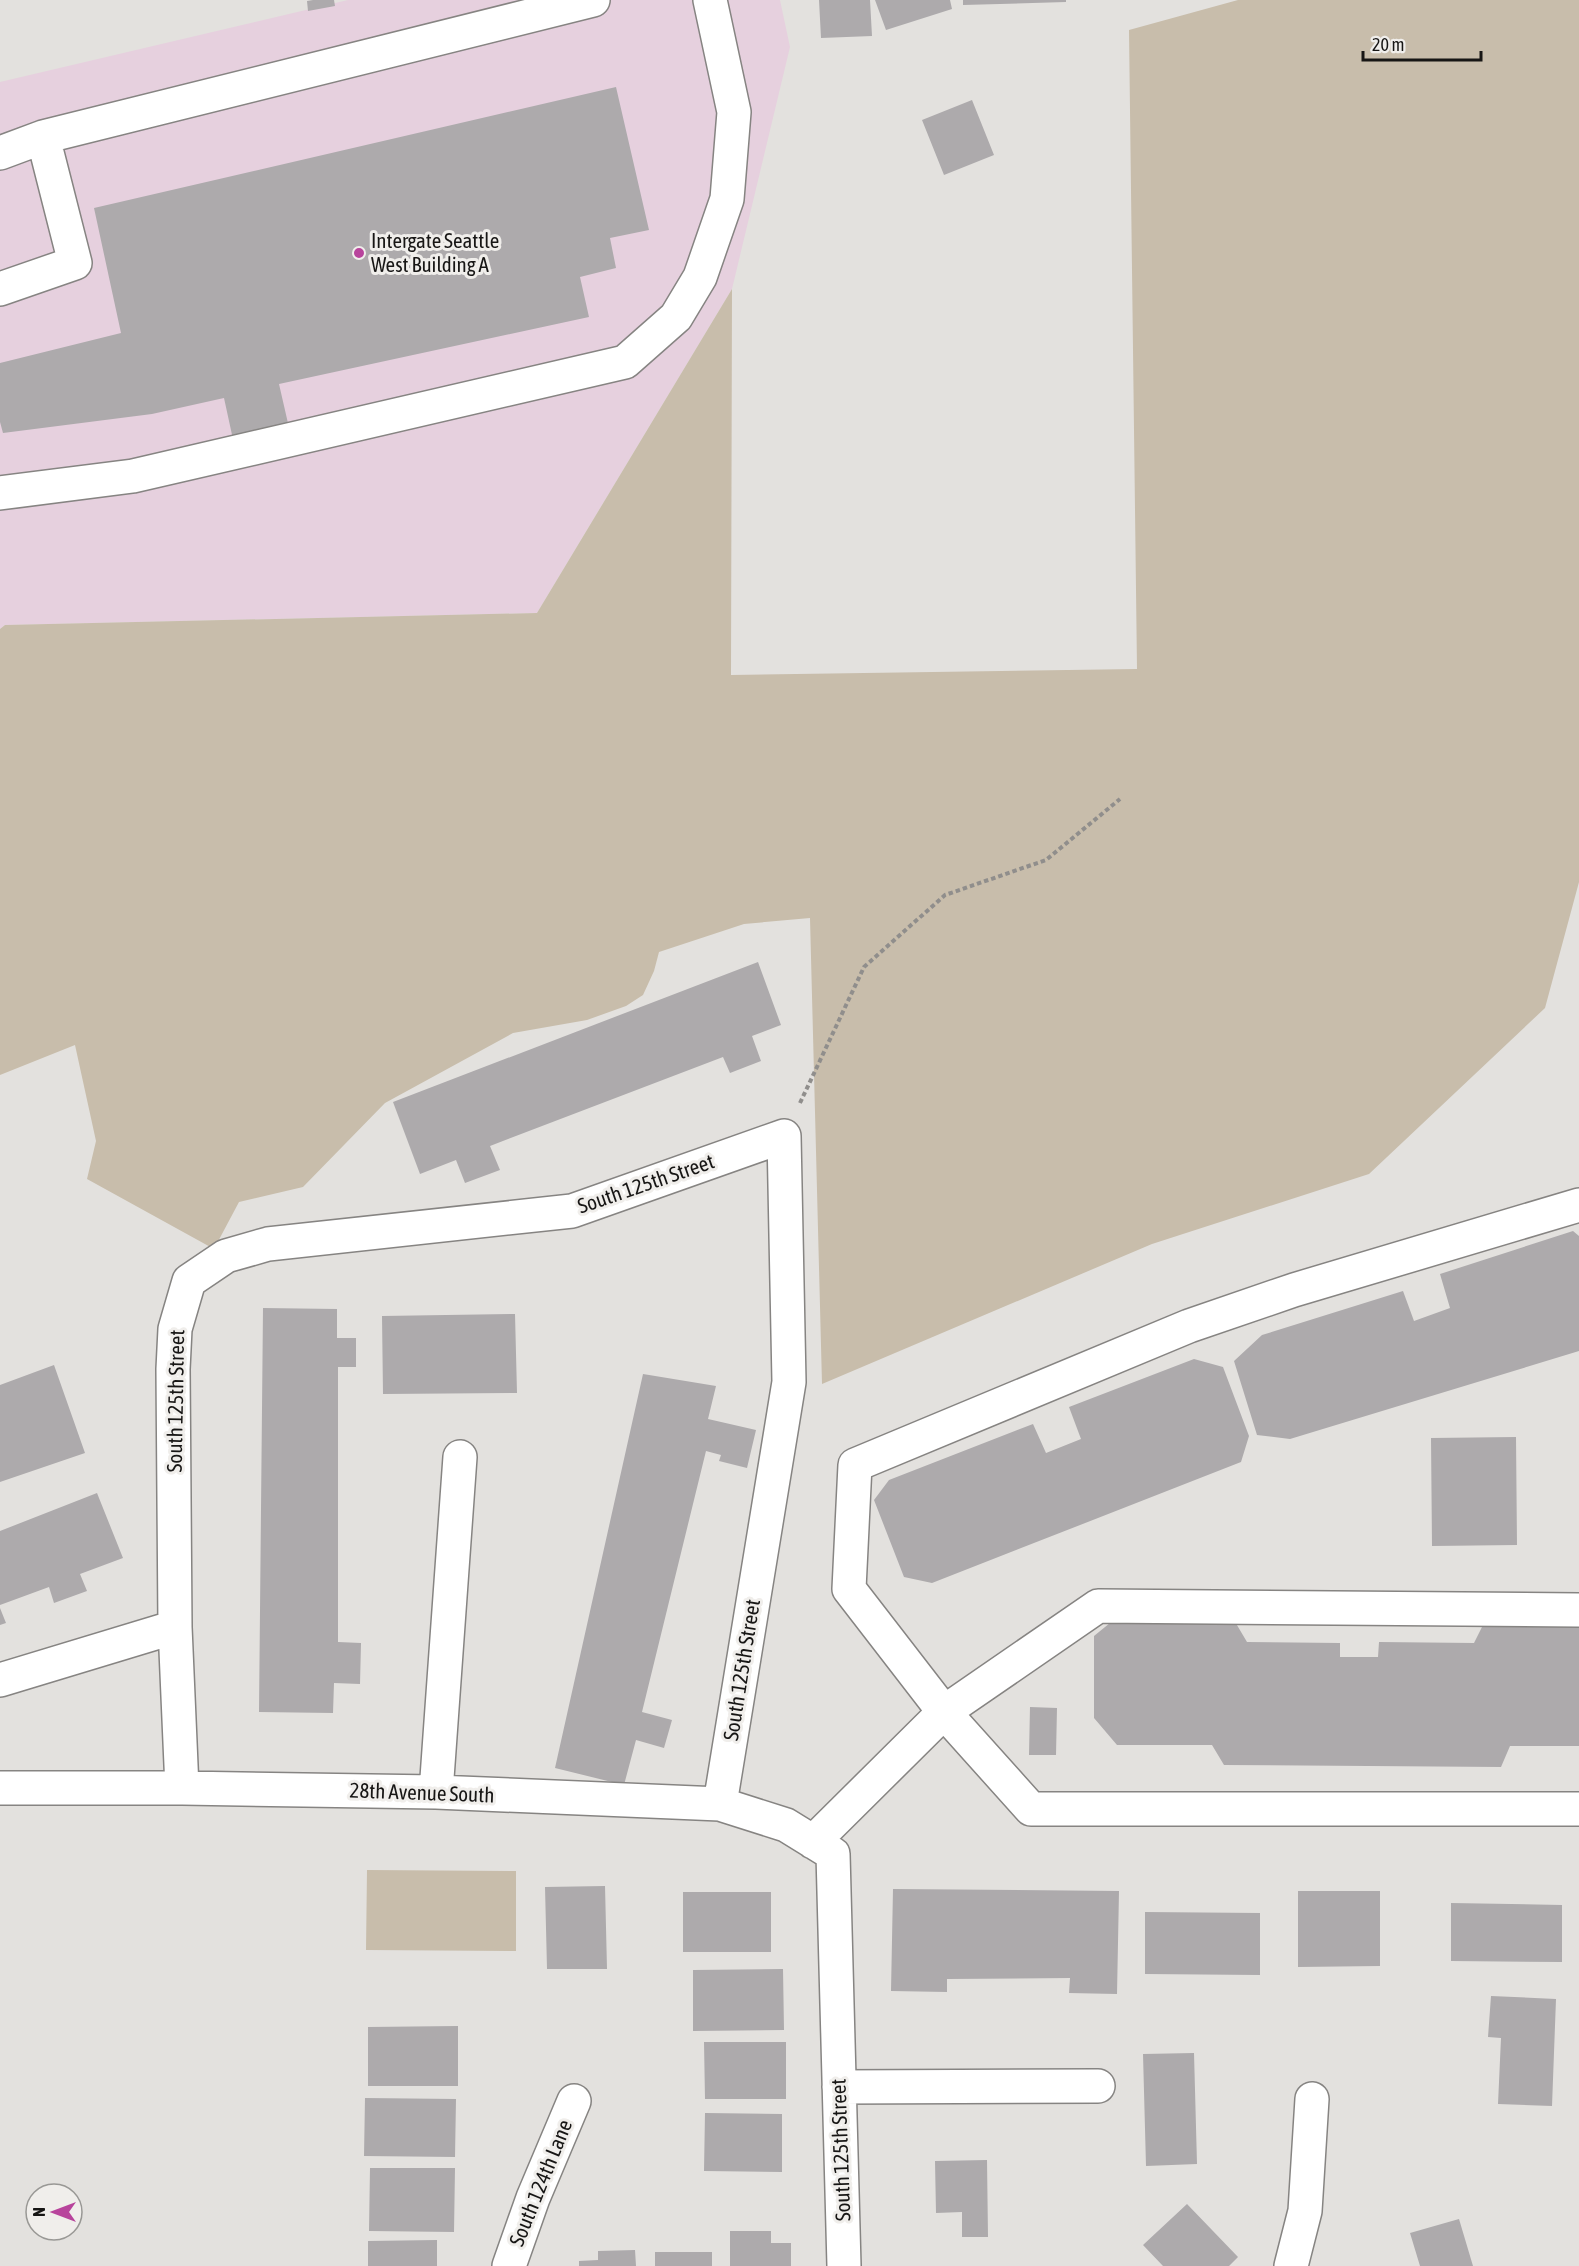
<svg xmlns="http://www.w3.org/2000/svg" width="1579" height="2266" font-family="'Asap Condensed',sans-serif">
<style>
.commercial{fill:#e6d0de}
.green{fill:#c8bdab}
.building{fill:#adaaac}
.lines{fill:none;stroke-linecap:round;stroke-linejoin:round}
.minor-casing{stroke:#868482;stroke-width:36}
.path{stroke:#908e8c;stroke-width:4;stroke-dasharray:4.5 3;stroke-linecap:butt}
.minor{stroke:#fff;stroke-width:33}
.poi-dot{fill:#b8449c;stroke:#f0eeeb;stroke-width:2}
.labels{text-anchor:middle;stroke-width:6;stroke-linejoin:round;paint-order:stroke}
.poi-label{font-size:21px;fill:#171615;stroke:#f0eeeb;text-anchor:start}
.street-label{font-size:21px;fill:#171615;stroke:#f0eeeb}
</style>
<rect width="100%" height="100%" fill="#e3e1de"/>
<path class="commercial" d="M 348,0 L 780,0 L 790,47 L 732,289 L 537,613 L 5,625 L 0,629 L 0,82 Z"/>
<path class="green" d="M 1238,0 L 1579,0 L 1579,882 L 1545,1008 L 1369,1174 L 1152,1244 L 822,1384 L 810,918 L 744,924 L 659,952 L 654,971 L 643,995 L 626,1006 L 587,1020 L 513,1033 L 385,1103 L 303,1187 L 239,1202 L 214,1249 L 87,1179 L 96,1141 L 75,1045 L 0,1075 L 0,629 L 5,625 L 537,613 L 732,289 L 731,675 L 1137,669 L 1129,30 Z
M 367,1870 L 516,1871 L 516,1951 L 366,1950 Z"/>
<path class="building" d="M 313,0 L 334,0 L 335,6 L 308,11 L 307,1 Z
M 819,0 L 870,0 L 872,36 L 821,38 Z
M 875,0 L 950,0 L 952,9 L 886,30 Z
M 963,0 L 1066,0 L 1066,2 L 963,5 Z
M 616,87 L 649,230 L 610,238 L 616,268 L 580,277 L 589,317 L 279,384 L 290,432 L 234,444 L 224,398 L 152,414 L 3,433 L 0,422 L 0,363 L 121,333 L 94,208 Z
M 972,100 L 994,155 L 944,175 L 922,120 Z
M 758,962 L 781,1025 L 752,1036 L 761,1061 L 730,1073 L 723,1057 L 490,1146 L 500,1170 L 465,1183 L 456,1160 L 420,1174 L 393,1102 Z
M 1573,1231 L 1579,1236 L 1579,1351 L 1290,1439 L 1257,1435 L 1234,1361 L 1262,1335 L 1403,1291 L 1414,1321 L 1450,1308 L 1440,1274 Z
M 263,1308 L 337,1309 L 337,1338 L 356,1338 L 356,1367 L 338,1367 L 338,1642 L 361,1643 L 360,1684 L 334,1683 L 333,1713 L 259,1712 Z
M 515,1314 L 517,1393 L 383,1394 L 382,1316 Z
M 1194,1359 L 1223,1367 L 1249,1436 L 1241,1462 L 932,1583 L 904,1577 L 874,1500 L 889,1480 L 1033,1424 L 1046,1453 L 1081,1439 L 1069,1407 Z
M 54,1365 L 85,1453 L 0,1482 L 0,1385 Z
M 643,1374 L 716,1386 L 708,1419 L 756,1430 L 747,1468 L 719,1461 L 721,1455 L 706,1451 L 642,1712 L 672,1720 L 664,1748 L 636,1740 L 624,1785 L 555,1768 Z
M 1516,1437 L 1517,1545 L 1432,1546 L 1431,1438 Z
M 97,1493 L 123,1558 L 80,1574 L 87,1591 L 54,1603 L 49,1587 L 0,1605 L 0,1531 Z
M 0,1608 L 6,1623 L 0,1625 Z
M 1121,1614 L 1231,1615 L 1247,1642 L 1340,1643 L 1340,1657 L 1378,1657 L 1379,1642 L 1474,1643 L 1487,1617 L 1579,1618 L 1579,1746 L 1510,1746 L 1501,1767 L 1224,1765 L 1212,1745 L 1117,1745 L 1094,1718 L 1094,1636 Z
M 1030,1707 L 1057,1708 L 1056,1755 L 1029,1755 Z
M 605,1886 L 607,1969 L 547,1969 L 545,1887 Z
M 893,1889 L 1119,1891 L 1117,1994 L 1069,1993 L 1070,1978 L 947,1979 L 947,1992 L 891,1991 Z
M 1298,1891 L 1380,1891 L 1380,1966 L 1298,1967 Z
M 683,1892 L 771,1892 L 771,1952 L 683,1952 Z
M 1451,1903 L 1562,1905 L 1562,1962 L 1451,1961 Z
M 1145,1912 L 1260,1913 L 1260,1975 L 1145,1974 Z
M 783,1969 L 784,2030 L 693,2031 L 693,1970 Z
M 1491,1996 L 1556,1999 L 1552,2106 L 1498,2104 L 1501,2038 L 1488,2037 Z
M 458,2026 L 458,2086 L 368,2086 L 368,2027 Z
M 704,2042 L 786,2042 L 786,2099 L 705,2099 Z
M 1194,2053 L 1197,2164 L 1146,2166 L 1143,2054 Z
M 365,2098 L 456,2099 L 455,2157 L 364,2156 Z
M 705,2113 L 782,2114 L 782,2172 L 704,2171 Z
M 987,2160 L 988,2237 L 962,2237 L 962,2212 L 936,2213 L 935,2161 Z
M 370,2168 L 455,2168 L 454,2232 L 369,2231 Z
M 1187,2204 L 1238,2257 L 1229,2266 L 1163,2266 L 1143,2245 Z
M 1459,2219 L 1473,2266 L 1420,2266 L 1410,2233 Z
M 730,2231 L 771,2231 L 771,2243 L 791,2243 L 791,2266 L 730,2266 Z
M 437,2240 L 437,2266 L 368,2266 L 368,2241 Z
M 635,2250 L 636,2266 L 579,2266 L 579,2261 L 598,2260 L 598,2251 Z
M 655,2252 L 712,2252 L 712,2266 L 655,2266 Z"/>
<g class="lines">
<defs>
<path id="minor" d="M 0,153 L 43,137 L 593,0
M 0,289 L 75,263 L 43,137
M 0,493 L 133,476 L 625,362 L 676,317 L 700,277 L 727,199 L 734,112 L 710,0
M 1579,1205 L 1294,1290 L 1189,1326 L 855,1465 L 849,1589 L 944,1712 L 1031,1809 L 1579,1809
M 0,1680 L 175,1627
M 0,1788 L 182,1788 L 436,1792 L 720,1804 L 786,1825 L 833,1854 L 844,2266
M 182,1788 L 175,1627 L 173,1369 L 175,1329 L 189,1281 L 226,1256 L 268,1244 L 572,1211 L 784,1136 L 789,1382 L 720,1804
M 436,1792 L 460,1457
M 813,1842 L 944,1712 L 1098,1606 L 1579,1610
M 839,2087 L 1098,2086
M 509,2266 L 533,2198 L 574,2101
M 1291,2266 L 1305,2211 L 1312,2099"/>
</defs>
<use href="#minor" class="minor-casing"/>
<path class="path" d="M 800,1103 L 864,967 L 945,895 L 1046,860 L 1120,799"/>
<use href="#minor" class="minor"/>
</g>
<circle class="poi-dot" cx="359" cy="253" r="6"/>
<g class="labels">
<g class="poi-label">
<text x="371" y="248">Intergate Seattle<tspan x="371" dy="24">West Building A</tspan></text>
</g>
<g class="street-label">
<text transform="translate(646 1184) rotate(-19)" y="7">South 125th Street</text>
<text transform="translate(176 1401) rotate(-89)" y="7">South 125th Street</text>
<text transform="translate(742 1670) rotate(-81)" y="7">South 125th Street</text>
<text transform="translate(422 1793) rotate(2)" y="7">28th Avenue South</text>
<text transform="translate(841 2150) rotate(-92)" y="7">South 125th Street</text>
<text transform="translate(541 2183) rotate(-68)" y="7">South 124th Lane</text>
</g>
</g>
<g transform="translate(54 2212) rotate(270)"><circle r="28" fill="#f0eeeb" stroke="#999895" stroke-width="1.5"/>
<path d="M0-4.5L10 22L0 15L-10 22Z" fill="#b8449c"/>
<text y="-9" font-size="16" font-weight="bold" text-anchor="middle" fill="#171615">N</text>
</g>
<path d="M1363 51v9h118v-9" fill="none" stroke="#171615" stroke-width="3"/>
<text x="1372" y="51" font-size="18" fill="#171615" stroke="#f0eeeb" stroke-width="4.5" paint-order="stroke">20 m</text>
</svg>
